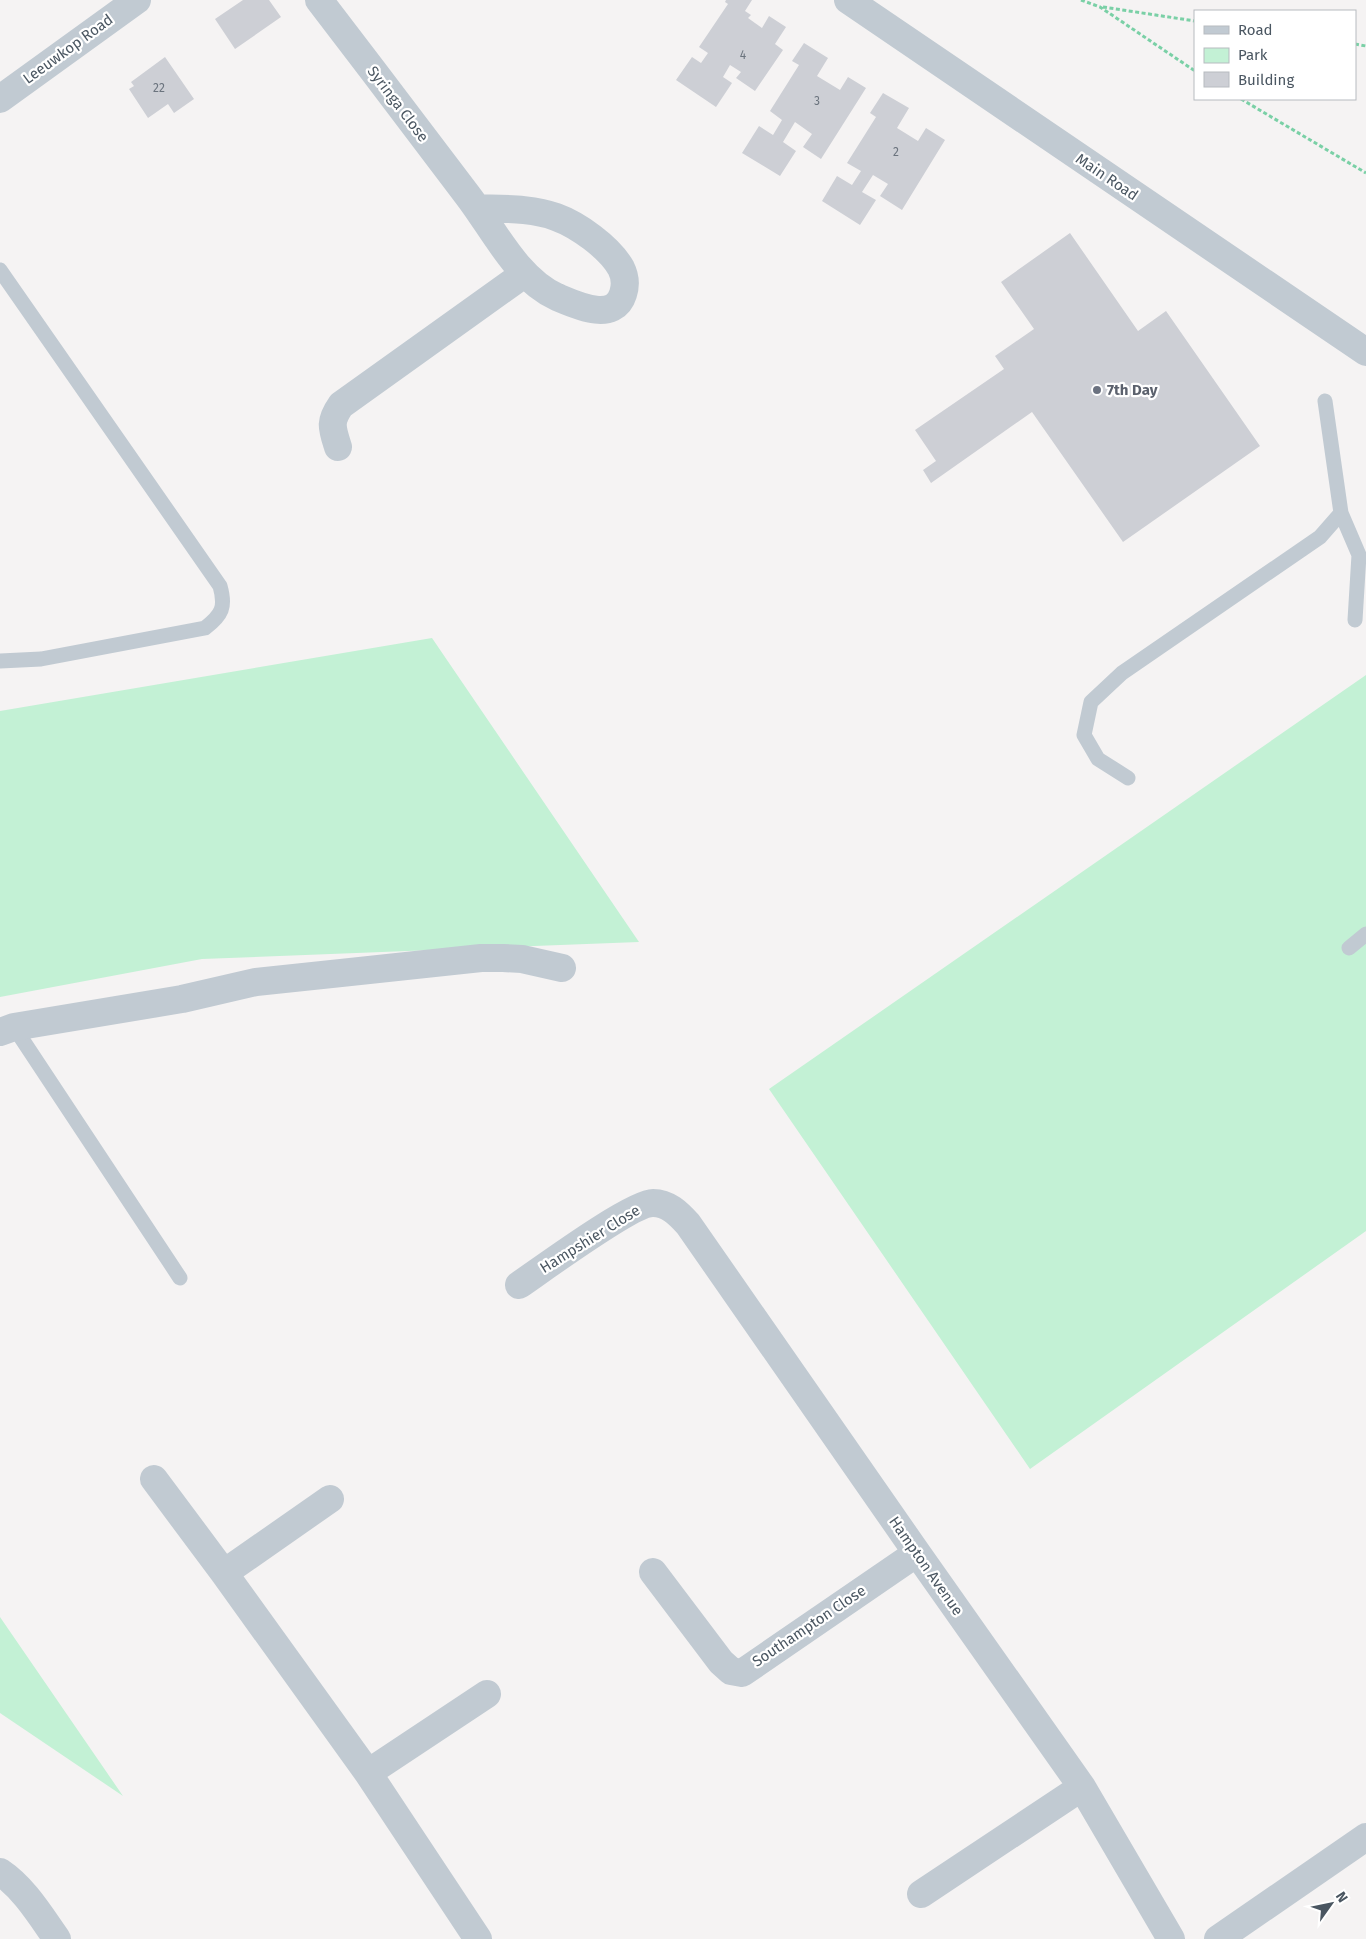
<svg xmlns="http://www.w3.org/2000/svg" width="1366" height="1939" font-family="'Fira Sans',sans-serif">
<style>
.green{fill:#c3f1d5}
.building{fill:#cdcfd5}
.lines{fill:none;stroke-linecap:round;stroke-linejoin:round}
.path{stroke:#7ad0a6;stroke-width:3;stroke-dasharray:4 2.5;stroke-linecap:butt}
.service{stroke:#c1cad2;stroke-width:15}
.minor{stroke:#c1cad2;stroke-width:28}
.tertiary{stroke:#c1cad2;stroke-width:28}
.worship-dot{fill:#6b7280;stroke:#fff;stroke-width:2}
.labels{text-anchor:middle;stroke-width:4.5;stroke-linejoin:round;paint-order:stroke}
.number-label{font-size:12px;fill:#6b747e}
.street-label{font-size:15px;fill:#4a5661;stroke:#fff}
.worship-label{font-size:15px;font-weight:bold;fill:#5b616d;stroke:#fff;text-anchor:start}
</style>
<rect width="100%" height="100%" fill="#f5f3f3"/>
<path class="green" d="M 432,638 L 639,942 L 202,959 L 0,997 L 0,711 Z
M 1366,675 L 1366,1231 L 1030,1469 L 769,1089 Z
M 0,1617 L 123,1796 L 0,1713 Z"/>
<path class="building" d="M 243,0 L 269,0 L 281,17 L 235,49 L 215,19 Z
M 726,0 L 752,0 L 745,11 L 751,15 L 748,18 L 762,28 L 769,16 L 786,27 L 775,44 L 783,50 L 755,91 L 736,78 L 741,72 L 730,65 L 723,77 L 732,83 L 716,107 L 676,80 L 692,57 L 701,63 L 708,53 L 699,47 L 728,4 L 725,2 Z
M 804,43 L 828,58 L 817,76 L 840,90 L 848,77 L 866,88 L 821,159 L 803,147 L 812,134 L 795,122 L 783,142 L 796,151 L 780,176 L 742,153 L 759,126 L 773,135 L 782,120 L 770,111 L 799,65 L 792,61 Z
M 165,57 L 194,99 L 174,113 L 168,104 L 148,118 L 129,89 L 134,86 L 131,82 Z
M 883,93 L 909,108 L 897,128 L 918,141 L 926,128 L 945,140 L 902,210 L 880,196 L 888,184 L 873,175 L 862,192 L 876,200 L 860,225 L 822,201 L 837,176 L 852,185 L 861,171 L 847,163 L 876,117 L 870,113 Z
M 1070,233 L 1138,331 L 1166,311 L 1260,446 L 1123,542 L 1032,412 L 931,483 L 923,470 L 936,461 L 915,430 L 1004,369 L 995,356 L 1034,329 L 1001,282 Z"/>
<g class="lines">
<path class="path" d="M 1081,0 L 1100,7 L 1195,71
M 1103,7 L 1195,21
M 1355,44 L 1366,46
M 1241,99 L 1366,173"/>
<path class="service" d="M 0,270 L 220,586 C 226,607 222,615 205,628 L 41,659 L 0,661
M 1341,513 L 1359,555 L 1355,620
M 1128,778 L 1098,759 L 1084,735 L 1091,702 L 1122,673 L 1320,537 L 1341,513 L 1325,401
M 1349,948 L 1366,934
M 14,1027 L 180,1278"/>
<path class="minor" d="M 319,0 C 369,65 419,131 468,196 C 494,230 517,279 557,297 C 576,305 614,323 623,294 C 626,285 625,276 621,268 C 609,247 578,225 556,217 C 532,208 503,209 477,208
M 338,447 C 332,428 329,422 341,405 L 524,274
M 0,1032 L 14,1027 L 182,999 L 256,982 L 341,973 L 481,958 L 503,958 L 522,959 L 562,968
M 519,1285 C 541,1270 632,1203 653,1203 C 668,1203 678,1213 688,1224 L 917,1553 L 1082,1787 L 1171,1939
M 154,1479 L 224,1573 L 368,1773 L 478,1939
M 653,1572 L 721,1662 L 731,1671 L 742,1673 L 917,1553
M 224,1573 L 330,1499
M 368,1773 L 487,1694
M 0,1872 C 24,1888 40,1915 57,1939
M 921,1894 L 1082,1787
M 1218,1939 L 1366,1837"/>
<path class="tertiary" d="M 848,0 L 1366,352
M 0,99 L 137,0"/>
</g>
<circle class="worship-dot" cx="1097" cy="390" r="5"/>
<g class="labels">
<g class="number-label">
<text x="743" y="59">4</text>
<text x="159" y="92">22</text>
<text x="817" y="105">3</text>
<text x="896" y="156">2</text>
</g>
<g class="street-label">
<text transform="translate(68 49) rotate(-36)" y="5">Leeuwkop Road</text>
<text transform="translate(398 104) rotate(53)" y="5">Syringa Close</text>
<text transform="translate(1107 177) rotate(34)" y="5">Main Road</text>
<text transform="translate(590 1239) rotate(-32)" y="5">Hampshier Close</text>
<text transform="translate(926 1566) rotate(55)" y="5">Hampton Avenue</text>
<text transform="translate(809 1626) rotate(-34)" y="5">Southampton Close</text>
</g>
<g class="worship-label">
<text x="1107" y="395">7th Day</text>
</g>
</g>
<rect x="1194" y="10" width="162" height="90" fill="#ffffff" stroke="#b7bbc0"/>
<rect x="1204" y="26" width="25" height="8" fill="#c1cad2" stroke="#b7bbc0"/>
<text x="1238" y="35" font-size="15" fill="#4a5661">Road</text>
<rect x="1204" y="48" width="25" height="15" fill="#c3f1d5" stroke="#b7bbc0"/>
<text x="1238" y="60" font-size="15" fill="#4a5661">Park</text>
<rect x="1204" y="72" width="25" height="15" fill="#cdcfd5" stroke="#b7bbc0"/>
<text x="1238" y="85" font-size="15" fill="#4a5661">Building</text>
<g transform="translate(1331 1904) rotate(57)" stroke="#ffffff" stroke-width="4" paint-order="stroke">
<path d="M0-4L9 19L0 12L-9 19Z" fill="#4a5661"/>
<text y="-8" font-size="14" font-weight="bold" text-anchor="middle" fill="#4a5661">N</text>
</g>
</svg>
